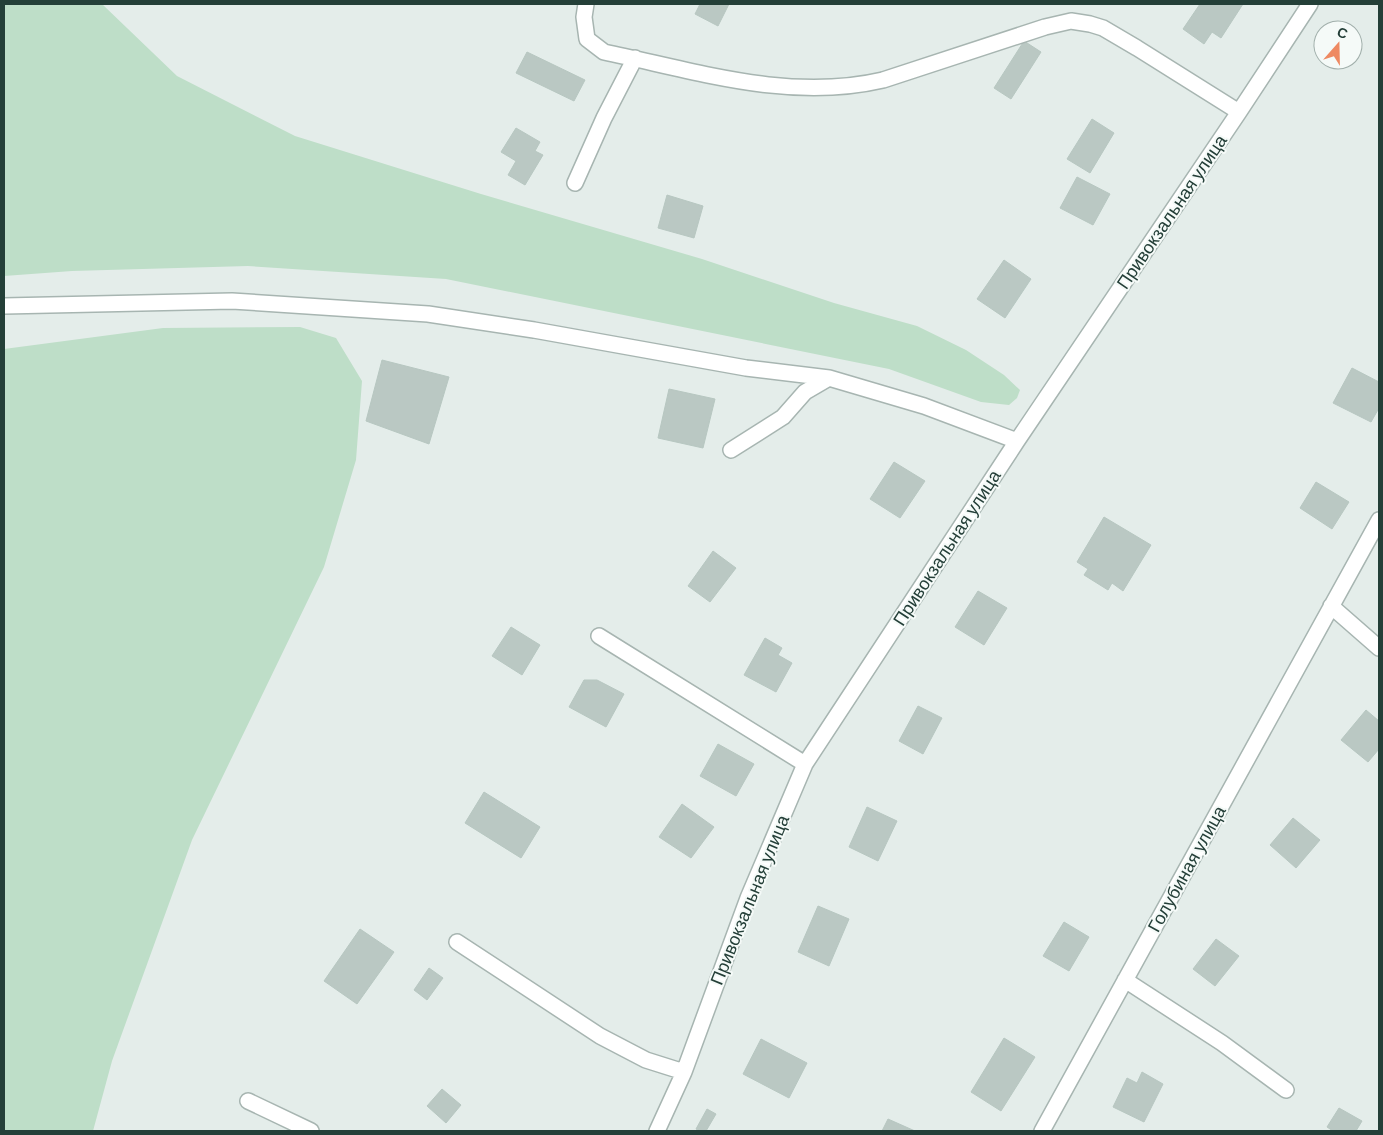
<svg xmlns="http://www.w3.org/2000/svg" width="1383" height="1135" font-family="Barlow,sans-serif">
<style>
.green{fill:#bedec8}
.building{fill:#bac8c3;stroke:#b7c7c1}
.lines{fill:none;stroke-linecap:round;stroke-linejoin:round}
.lane-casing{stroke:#a7b5b1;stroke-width:18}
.lane{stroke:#fff;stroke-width:15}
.labels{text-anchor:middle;stroke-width:4;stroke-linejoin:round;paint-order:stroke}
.street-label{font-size:18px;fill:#243f38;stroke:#f5faf8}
</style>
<rect width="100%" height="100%" fill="#e4edea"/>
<path class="green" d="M 4,4 L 102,4 L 177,76 L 295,136 L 481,194 L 702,259 L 834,303 L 917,326 L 966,350 L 1004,375 L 1020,390 L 1017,398 L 1009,405 L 981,402 L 889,369 L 446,279 L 248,266 L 72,271 L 4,276 Z
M 300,327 L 336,338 L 362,381 L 356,460 L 324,567 L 192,840 L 112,1061 L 93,1131 L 4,1131 L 4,349 L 163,328 Z"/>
<path class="building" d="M 700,4 L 729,4 L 718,26 L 695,14 Z
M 1200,4 L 1243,4 L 1221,38 L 1212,32 L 1204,44 L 1183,29 Z
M 1024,41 L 1041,52 L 1011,99 L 994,88 Z
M 527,52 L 585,80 L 574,101 L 516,73 Z
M 1092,119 L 1114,133 L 1090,173 L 1067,159 Z
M 516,128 L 540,142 L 535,151 L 543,155 L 525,185 L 508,175 L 516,161 L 501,152 Z
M 1077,177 L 1110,194 L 1093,225 L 1060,208 Z
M 667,195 L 703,206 L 694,238 L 658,228 Z
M 1004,260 L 1031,279 L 1005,318 L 977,299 Z
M 382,360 L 449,377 L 429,444 L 366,421 Z
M 1352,368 L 1379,382 L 1379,408 L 1371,422 L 1333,403 Z
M 669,389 L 715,399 L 703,448 L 658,438 Z
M 894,462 L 925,481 L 900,518 L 870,499 Z
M 1316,482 L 1349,502 L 1332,529 L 1300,508 Z
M 1104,517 L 1151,545 L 1123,591 L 1112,583 L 1108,590 L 1084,575 L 1088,569 L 1077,562 Z
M 713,551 L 736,568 L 710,602 L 688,586 Z
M 978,591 L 1007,608 L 984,645 L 955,627 Z
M 511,627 L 540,645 L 522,675 L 492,656 Z
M 765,638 L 782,648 L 778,655 L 792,663 L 776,692 L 744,675 Z
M 584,680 L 597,680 L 624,694 L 606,727 L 569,707 Z
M 918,706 L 942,718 L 923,754 L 899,741 Z
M 1366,710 L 1379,721 L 1379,749 L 1368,762 L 1341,740 Z
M 718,744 L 754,764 L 736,796 L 700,776 Z
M 484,792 L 540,827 L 521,858 L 465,823 Z
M 682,804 L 714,827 L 691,858 L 659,837 Z
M 867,807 L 897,821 L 878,861 L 849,847 Z
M 1293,818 L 1320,840 L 1296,868 L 1270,845 Z
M 818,906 L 849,919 L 829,966 L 798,952 Z
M 1064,922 L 1089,937 L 1069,971 L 1043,956 Z
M 360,929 L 394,952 L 357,1004 L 324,981 Z
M 1216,939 L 1239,956 L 1215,986 L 1193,969 Z
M 429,968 L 443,978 L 427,1000 L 414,990 Z
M 1004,1038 L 1035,1057 L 1001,1111 L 971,1092 Z
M 761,1039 L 807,1063 L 789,1098 L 743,1074 Z
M 1142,1072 L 1163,1084 L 1144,1122 L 1113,1107 L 1127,1078 L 1137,1083 Z
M 442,1089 L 461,1105 L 446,1123 L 427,1106 Z
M 1339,1108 L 1362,1121 L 1356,1131 L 1333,1131 L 1327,1127 Z
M 707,1109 L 716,1114 L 706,1131 L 700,1131 L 696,1129 Z
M 888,1119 L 915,1131 L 882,1131 Z"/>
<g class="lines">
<defs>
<path id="lane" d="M 586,4 L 584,17 L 587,39 L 604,52 C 696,71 789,102 883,80 L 1045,27 L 1071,21 L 1090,24 L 1103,28 L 1137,48 L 1239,112
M 575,183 L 604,118 L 635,58
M 4,306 L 232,301 L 428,314 L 534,330 L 746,368 L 829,378 L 924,406 L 1017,441
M 731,450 L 783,417 L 805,392 L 829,378
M 1331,606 L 1379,648
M 599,636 L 805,764
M 457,942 L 600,1036 L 646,1060 L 684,1072
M 1125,980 L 1222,1043 L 1286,1090
M 248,1101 L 311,1131
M 657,1131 L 684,1072 L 748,898 L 805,764 L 1017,441 L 1239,112 L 1310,4
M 1042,1131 L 1379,520"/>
</defs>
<use href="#lane" class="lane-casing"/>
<use href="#lane" class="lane"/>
</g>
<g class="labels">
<g class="street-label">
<text transform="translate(1172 212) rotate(-56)" y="6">Привокзальная улица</text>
<text transform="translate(947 548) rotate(-57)" y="6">Привокзальная улица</text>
<text transform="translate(1187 869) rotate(-61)" y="6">Голубиная улица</text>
<text transform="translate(750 900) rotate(-68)" y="6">Привокзальная улица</text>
</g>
</g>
<rect width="1383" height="1135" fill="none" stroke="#243f38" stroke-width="10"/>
<g transform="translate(1338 45) rotate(20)"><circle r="24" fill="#f5faf8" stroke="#a1afab"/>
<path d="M0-4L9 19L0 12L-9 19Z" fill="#ee8962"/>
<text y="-8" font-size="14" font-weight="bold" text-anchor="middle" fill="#243f38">С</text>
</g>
</svg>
